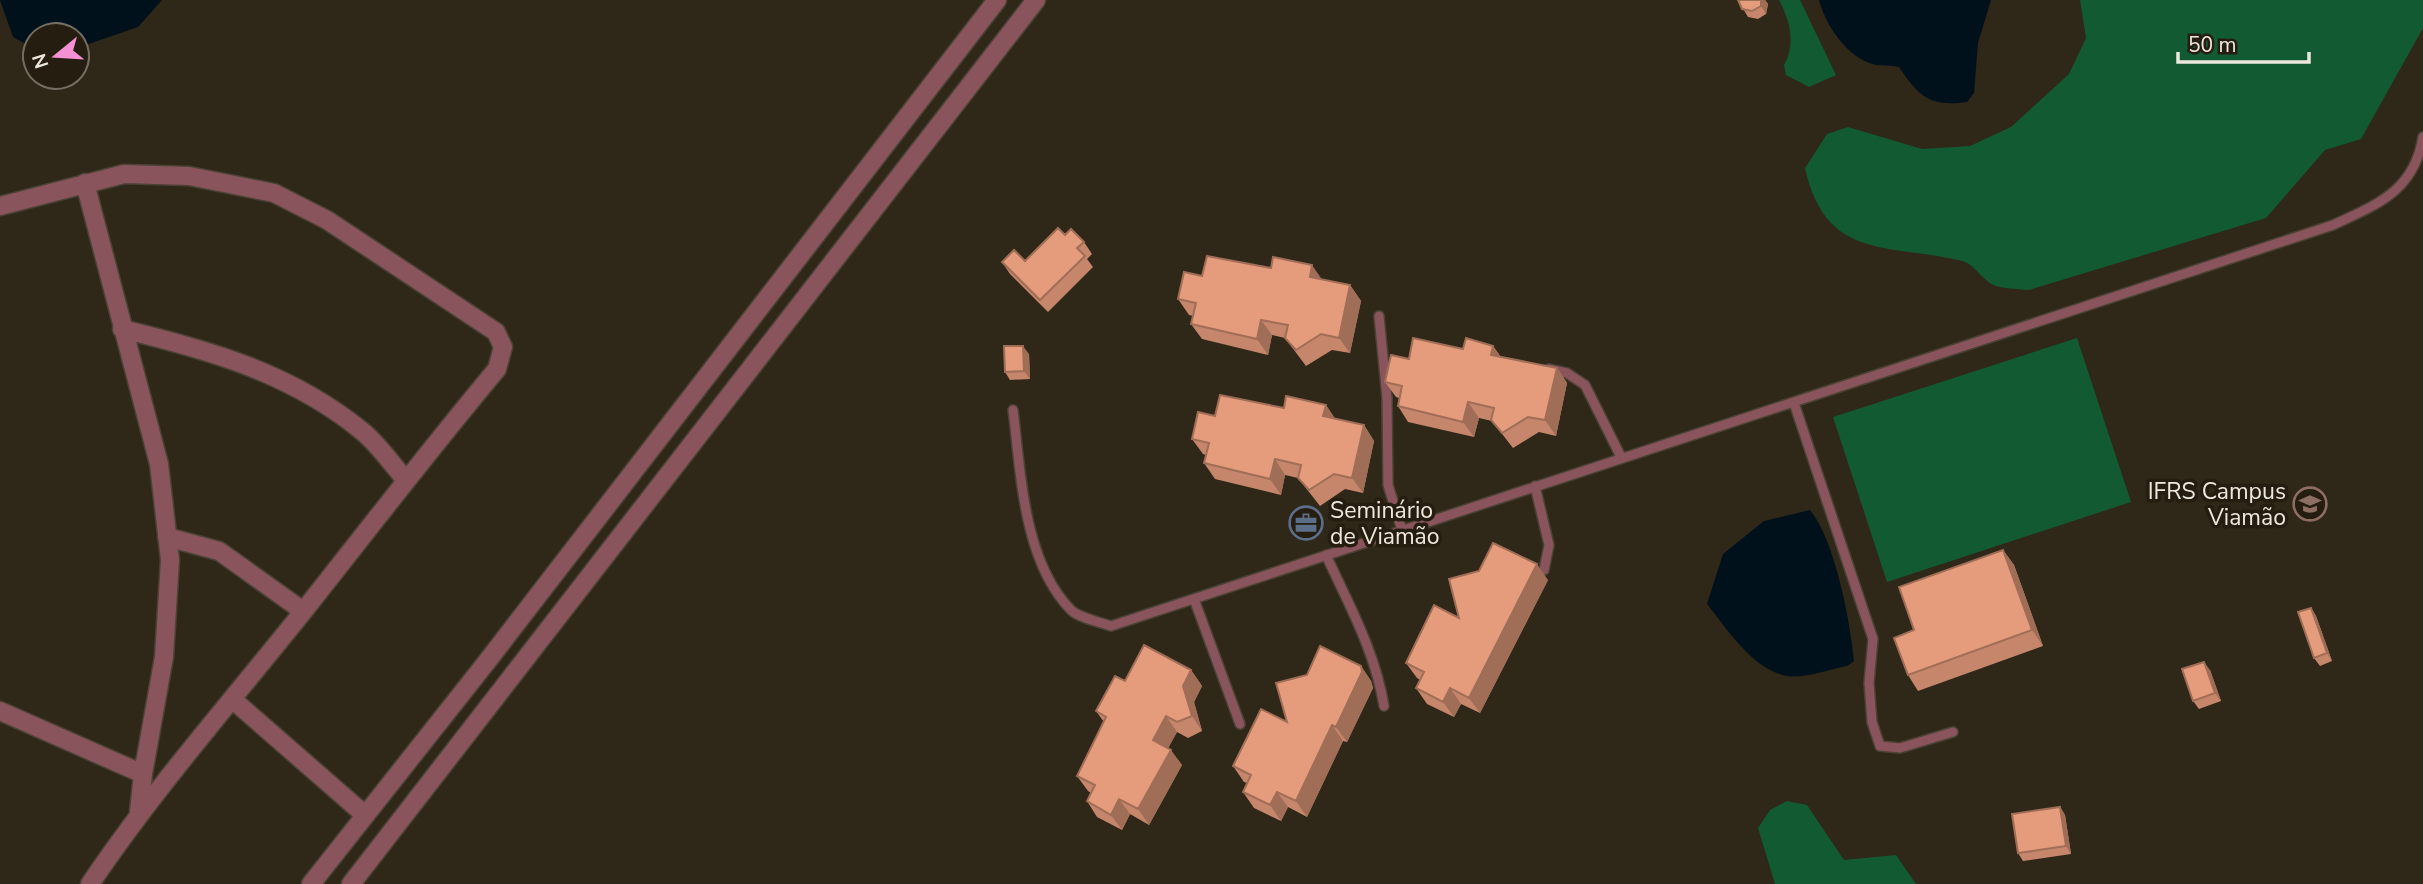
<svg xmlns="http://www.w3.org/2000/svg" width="2423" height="884" font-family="'Nunito Sans',sans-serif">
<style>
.green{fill:#125a32}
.water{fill:#00111c}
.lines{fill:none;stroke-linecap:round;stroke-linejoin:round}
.lane-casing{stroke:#4a4234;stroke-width:12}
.street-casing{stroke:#4a4234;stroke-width:21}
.lane{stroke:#89545c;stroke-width:9}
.street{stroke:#89545c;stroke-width:18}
.wall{fill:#c5866b}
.shaded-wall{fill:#a06d57}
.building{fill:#e59c7c;stroke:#a06d57;stroke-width:2}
.labels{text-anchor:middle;stroke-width:7;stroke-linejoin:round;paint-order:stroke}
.poi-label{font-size:23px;fill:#ede8de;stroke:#251d0f;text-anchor:end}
</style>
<rect width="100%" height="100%" fill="#2f2718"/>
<path class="green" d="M 1779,0 L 1800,0 L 1836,75 L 1809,87 L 1786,75 L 1784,65 C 1796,44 1790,21 1779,0 Z
M 2080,0 L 2423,0 L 2423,28 L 2361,139 L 2325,150 L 2266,218 L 2029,290 C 2019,289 2006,289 1996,286 C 1983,282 1975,264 1962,261 C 1889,243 1826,262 1805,168 L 1827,134 L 1848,127 L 1922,149 L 1970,146 L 2011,127 L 2069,74 L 2086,38 Z
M 2077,338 L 2131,502 L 1887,582 L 1833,417 Z
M 1787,801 L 1807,805 L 1844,860 L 1896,855 L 1916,884 L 1775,884 L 1758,828 L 1770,810 Z"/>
<path class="water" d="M 0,0 L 162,0 L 138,27 L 77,48 L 77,35 L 35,35 L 35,49 L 13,37 Z
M 1819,0 L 1991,0 L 1978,43 L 1974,93 L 1967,102 C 1930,107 1919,97 1899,67 C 1891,65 1884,66 1876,65 C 1848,59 1826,26 1819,0 Z
M 1810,510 C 1835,540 1850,621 1854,661 L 1847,666 C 1830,669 1804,679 1787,676 C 1752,669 1728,630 1707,604 L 1723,554 L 1764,521 Z"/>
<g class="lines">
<defs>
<path id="lane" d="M 1379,316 L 1387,398 L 1388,485 L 1402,530
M 1549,369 L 1567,373 L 1585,385 L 1621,457
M 1794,403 L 1873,639 L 1869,683 L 1872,722 L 1880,746 L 1900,748 L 1953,732
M 1013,410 C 1021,473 1023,561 1071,610 C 1079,618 1100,622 1111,626 L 2333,225 C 2378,204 2414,191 2423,137
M 1535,486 L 1549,545 L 1544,570
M 1326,555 C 1349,605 1375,651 1384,706
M 1194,599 L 1240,724"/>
<path id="street" d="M 85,183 L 159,464 L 170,560 L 164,657 L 143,774 L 139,811
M 0,206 L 124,174 L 189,176 L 274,193 L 327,220 L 496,332 L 503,347 L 497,369 C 430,449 367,531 302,613 C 230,703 154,789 90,884
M 122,329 C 209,350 291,373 362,431 C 378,444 391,463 405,479
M 167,537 L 219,551 L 303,611
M 232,699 L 365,815
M 0,711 L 143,774
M 311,884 L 489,659 L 997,0
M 351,884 L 1036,0"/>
</defs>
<use href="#lane" class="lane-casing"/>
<use href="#street" class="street-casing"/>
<use href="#lane" class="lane"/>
<use href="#street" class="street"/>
</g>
<path class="wall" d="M 1738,0 L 1765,0 L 1768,4 L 1766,14 L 1758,19 L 1748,17 Z
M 1065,235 L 1084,242 L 1092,254 L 1087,259 L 1093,267 L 1048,312 L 1010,274 L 1002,262 L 1025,261 Z
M 1202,276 L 1322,279 L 1350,285 L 1361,301 L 1350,353 L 1332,350 L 1306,366 L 1285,338 L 1272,335 L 1268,355 L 1202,339 L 1191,324 L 1193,316 L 1189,315 L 1178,299 Z
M 1493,346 L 1501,357 L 1557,368 L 1567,383 L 1556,436 L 1539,432 L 1513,448 L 1492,421 L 1479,418 L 1474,437 L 1408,422 L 1398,406 L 1399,398 L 1396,397 L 1385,382 L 1409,359 L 1463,349 Z
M 1029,354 L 1030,379 L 1010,380 L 1005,372 Z
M 1326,405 L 1335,419 L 1364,425 L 1374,441 L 1363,493 L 1345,489 L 1320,506 L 1298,478 L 1285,475 L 1281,495 L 1215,479 L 1204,463 L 1206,455 L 1203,454 L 1192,439 L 1215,416 L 1284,408 Z
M 2003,550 L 2014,565 L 2043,646 L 1918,691 L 1908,675 L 1914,630 Z
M 1548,580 L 1480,713 L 1461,704 L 1454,717 L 1427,704 L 1416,688 L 1420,680 L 1417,678 L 1406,663 L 1459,618 Z
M 2311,608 L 2316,616 L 2332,661 L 2320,666 L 2314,658 Z
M 1361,666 L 1371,681 L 1373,688 L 1347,742 L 1343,741 L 1307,817 L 1288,807 L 1281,821 L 1254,808 L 1243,792 L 1247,783 L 1244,782 L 1233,766 Z
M 1191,670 L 1202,686 L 1194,702 L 1202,731 L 1188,738 L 1177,732 L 1168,748 L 1182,765 L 1149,825 L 1130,814 L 1122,830 L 1097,817 L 1087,801 L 1091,793 L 1088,791 L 1077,776 L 1104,722 L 1096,711 Z
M 2210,670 L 2221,701 L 2199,709 L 2193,701 Z
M 2060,807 L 2065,815 L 2071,854 L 2023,861 L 2018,853 Z"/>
<path class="shaded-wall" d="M 1761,0 L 1765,0 L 1768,4 L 1766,14 L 1761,6 Z
M 1312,265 L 1323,281 L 1310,277 Z
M 1350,285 L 1361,301 L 1350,353 L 1339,338 Z
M 1261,320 L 1272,335 L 1268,355 L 1257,339 Z
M 1023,346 L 1029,354 L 1030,379 L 1024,371 Z
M 1493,346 L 1504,362 L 1491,355 Z
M 1557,368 L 1567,383 L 1556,436 L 1545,420 Z
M 1468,402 L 1479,418 L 1474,437 L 1463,422 Z
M 1326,405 L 1336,420 L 1323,416 Z
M 1364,425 L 1374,441 L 1363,493 L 1352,478 Z
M 1275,459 L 1285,475 L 1281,495 L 1270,479 Z
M 2003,550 L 2014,565 L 2043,646 L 2032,630 Z
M 1537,564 L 1548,580 L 1480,713 L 1469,698 Z
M 2311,608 L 2316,616 L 2332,661 L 2327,653 Z
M 2204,662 L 2210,670 L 2221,701 L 2215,693 Z
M 1361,666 L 1371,681 L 1373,688 L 1347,742 L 1336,727 Z
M 1191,670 L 1202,686 L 1194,702 L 1202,731 L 1192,716 L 1183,686 Z
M 1450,688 L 1461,704 L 1454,717 L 1443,702 Z
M 1166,716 L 1177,732 L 1164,756 L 1153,740 Z
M 1332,725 L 1343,741 L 1307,817 L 1296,801 Z
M 1171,750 L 1182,765 L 1149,825 L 1138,809 Z
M 1277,792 L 1288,807 L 1281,821 L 1270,805 Z
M 1119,799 L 1130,814 L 1122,830 L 1111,815 Z
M 2060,807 L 2065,815 L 2071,854 L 2066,846 Z"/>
<path class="building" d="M 1738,0 L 1761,0 L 1761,6 L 1752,11 L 1742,9 Z
M 1058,228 L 1065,235 L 1071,229 L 1084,242 L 1077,248 L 1085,256 L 1040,300 L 1002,262 L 1014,250 L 1025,261 Z
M 1207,256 L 1271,268 L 1273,257 L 1312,265 L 1310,277 L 1350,285 L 1339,338 L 1321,334 L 1296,350 L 1285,338 L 1288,325 L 1261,320 L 1257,339 L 1191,324 L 1196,303 L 1178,299 L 1184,272 L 1202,276 Z
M 1413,338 L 1463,349 L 1466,338 L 1493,346 L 1491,355 L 1557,368 L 1545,420 L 1528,417 L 1502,433 L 1491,420 L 1494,408 L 1468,402 L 1463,422 L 1398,406 L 1402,386 L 1385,382 L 1391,355 L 1409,359 Z
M 1004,346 L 1023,346 L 1024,371 L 1005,372 Z
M 1220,395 L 1284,408 L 1286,396 L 1326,405 L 1323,416 L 1364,425 L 1352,478 L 1334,474 L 1309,490 L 1298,478 L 1301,465 L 1275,459 L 1270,479 L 1204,463 L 1209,443 L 1192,439 L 1198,412 L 1215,416 Z
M 1493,543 L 1537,564 L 1469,698 L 1450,688 L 1443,702 L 1416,688 L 1424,672 L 1406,663 L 1434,605 L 1459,618 L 1449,579 L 1479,571 Z
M 2003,550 L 2032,630 L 1908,675 L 1894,638 L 1914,630 L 1899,587 Z
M 2311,608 L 2327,653 L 2314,658 L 2298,612 Z
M 1144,645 L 1191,670 L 1183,686 L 1192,716 L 1177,722 L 1166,716 L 1153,740 L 1171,750 L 1138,809 L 1119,799 L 1111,815 L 1087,801 L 1095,785 L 1077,776 L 1106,717 L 1096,711 L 1115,676 L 1125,681 Z
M 1320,646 L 1361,666 L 1362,672 L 1336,727 L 1332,725 L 1296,801 L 1277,792 L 1270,805 L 1243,792 L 1251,775 L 1233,766 L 1261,709 L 1287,722 L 1276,683 L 1307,675 Z
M 2204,662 L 2215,693 L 2193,701 L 2182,669 Z
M 2060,807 L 2066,846 L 2018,853 L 2012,814 Z"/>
<defs>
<symbol id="university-ring" viewBox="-11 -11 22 22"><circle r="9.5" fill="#251d0f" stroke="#8d6e63" stroke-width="1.5"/><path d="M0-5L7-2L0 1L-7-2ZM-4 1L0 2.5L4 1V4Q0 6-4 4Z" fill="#8d6e63"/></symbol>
<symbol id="office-ring" viewBox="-11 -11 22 22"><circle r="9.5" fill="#251d0f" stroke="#5c6f8a" stroke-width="1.5"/><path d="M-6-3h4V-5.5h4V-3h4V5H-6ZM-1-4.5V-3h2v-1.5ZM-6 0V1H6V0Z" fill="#5c6f8a"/></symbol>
</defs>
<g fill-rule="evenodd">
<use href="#university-ring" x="2291" y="485" width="38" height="38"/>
<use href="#office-ring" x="1287" y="504" width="38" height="38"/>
</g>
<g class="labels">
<g class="poi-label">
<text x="2286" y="499">IFRS Campus<tspan x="2286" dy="26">Viamão</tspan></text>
<text x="1330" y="518" text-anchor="start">Seminário<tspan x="1330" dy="26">de Viamão</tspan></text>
</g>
</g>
<g transform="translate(56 56) rotate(252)"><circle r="33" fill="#251d0f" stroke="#756e62" stroke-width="2"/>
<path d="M0-5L12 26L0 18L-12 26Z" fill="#f491d4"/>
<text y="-10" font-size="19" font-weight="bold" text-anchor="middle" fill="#ede8de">N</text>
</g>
<path d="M2178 52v10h131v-10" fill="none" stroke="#ede8de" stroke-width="3.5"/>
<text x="2188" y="52" font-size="21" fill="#ede8de" stroke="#251d0f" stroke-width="5" paint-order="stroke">50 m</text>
</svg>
